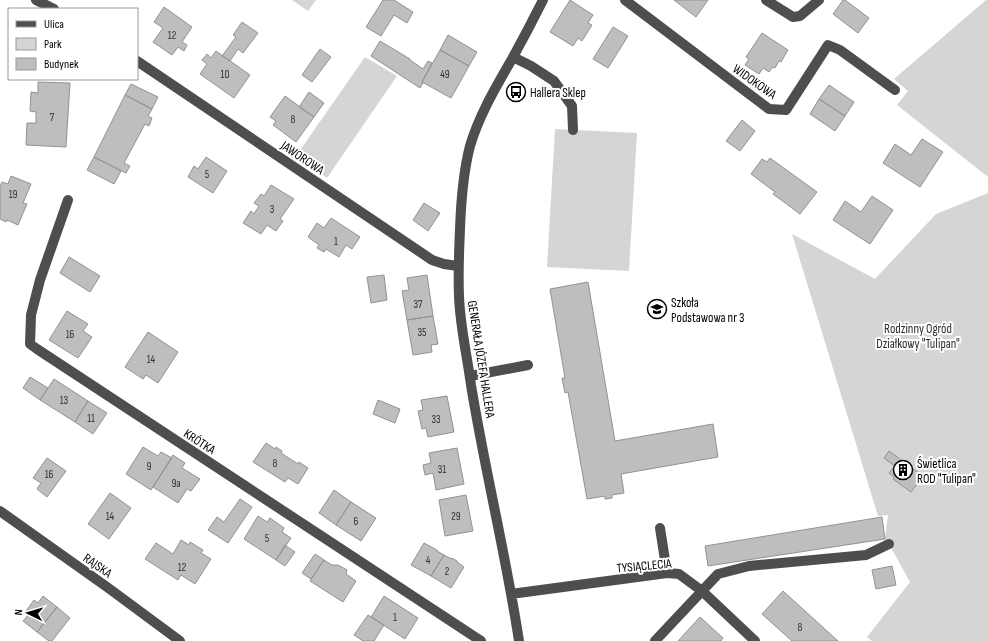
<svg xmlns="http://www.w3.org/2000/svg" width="988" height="641" font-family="'Sofia Sans Condensed',sans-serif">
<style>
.green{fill:#d5d5d5}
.building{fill:#bebebe;stroke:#929292}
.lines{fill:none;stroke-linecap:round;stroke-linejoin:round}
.minor{stroke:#4e4e4e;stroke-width:10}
.labels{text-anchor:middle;stroke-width:4;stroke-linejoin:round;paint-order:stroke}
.number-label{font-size:11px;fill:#303030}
.street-label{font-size:13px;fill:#000;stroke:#fff}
.poi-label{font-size:13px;fill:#000;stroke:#fff;text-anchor:start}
.park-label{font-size:13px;fill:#2c2c2c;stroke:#fff}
</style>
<rect width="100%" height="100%" fill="#fff"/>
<path class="green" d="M 292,0 L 316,0 L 308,11 Z
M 986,0 L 988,0 L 988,177 L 897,105 L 908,91 L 894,79 Z
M 365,57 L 397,76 L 327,178 L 296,156 Z
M 555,129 L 637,133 L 629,271 L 547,267 Z
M 988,193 L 988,641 L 872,641 L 867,637 L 910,582 L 889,544 L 885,539 L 888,515 L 878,516 L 792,234 L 875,279 L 936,214 Z"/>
<path class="building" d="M 383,0 L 394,0 L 413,12 L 407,23 L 394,15 L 381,36 L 366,27 Z
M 570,0 L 593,15 L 588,23 L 592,25 L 582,41 L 578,38 L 573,46 L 550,32 Z
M 674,0 L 708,0 L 696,17 Z
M 843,0 L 845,0 L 869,18 L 858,33 L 833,14 Z
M 164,7 L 192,27 L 182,42 L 187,45 L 184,51 L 178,47 L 172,55 L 153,42 L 163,28 L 154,22 Z
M 242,22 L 258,33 L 243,53 L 238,49 L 230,61 L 222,56 L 236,37 L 233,35 Z
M 613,27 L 628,36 L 608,68 L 593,59 Z
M 762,33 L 788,50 L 781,62 L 779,61 L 775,68 L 773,67 L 769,72 L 763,68 L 759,74 L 745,65 L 749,59 L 746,57 Z
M 448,35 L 477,52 L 469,66 L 440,50 Z
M 380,41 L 410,59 L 410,60 L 423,69 L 428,61 L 432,63 L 422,82 L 423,83 L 420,88 L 371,56 Z
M 320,49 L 331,57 L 312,82 L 302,75 Z
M 440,50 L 469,66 L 451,98 L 422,82 Z
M 216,51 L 250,75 L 234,98 L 200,74 L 207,64 L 202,60 L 207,54 L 211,58 Z
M 38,82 L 70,83 L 66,147 L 26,145 L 27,123 L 36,123 L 36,112 L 30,111 L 31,92 L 38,93 Z
M 131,84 L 158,97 L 152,109 L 125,95 Z
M 829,85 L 854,102 L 845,116 L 819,99 Z
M 309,92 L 324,103 L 314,117 L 299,107 Z
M 125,95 L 152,109 L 148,116 L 152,118 L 149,126 L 145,124 L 124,163 L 130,166 L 126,173 L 94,157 Z
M 285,96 L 314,117 L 296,142 L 273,125 L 276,121 L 270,117 Z
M 819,99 L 845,116 L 835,131 L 810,114 Z
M 742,120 L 755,131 L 740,151 L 726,141 Z
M 922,139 L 943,152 L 920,187 L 883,163 L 895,144 L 911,155 Z
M 94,157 L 121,171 L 114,184 L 87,170 Z
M 206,157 L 227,171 L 213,193 L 188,177 L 194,166 L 198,169 Z
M 770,158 L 817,192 L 800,214 L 773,194 L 775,192 L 751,174 L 762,159 L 767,162 Z
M 11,176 L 31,184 L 23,203 L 27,204 L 18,225 L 7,220 L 6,222 L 0,219 L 0,186 L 2,182 L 8,184 Z
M 271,185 L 294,199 L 280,219 L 283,221 L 276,231 L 267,225 L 261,234 L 243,223 L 251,211 L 254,214 L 259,206 L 254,203 L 261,194 L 264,196 Z
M 872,196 L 893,210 L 870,244 L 833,220 L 845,201 L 861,212 Z
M 424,203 L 440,213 L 428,231 L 413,220 Z
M 331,218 L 360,237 L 352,249 L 346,245 L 339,257 L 326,249 L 324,252 L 317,248 L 319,245 L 308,237 L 317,223 L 324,228 Z
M 69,257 L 100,276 L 90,292 L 60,273 Z
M 384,275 L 387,300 L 371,303 L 367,277 Z
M 427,275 L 433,316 L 407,320 L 402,291 L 409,290 L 407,278 Z
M 588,282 L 615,441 L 713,424 L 718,457 L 621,474 L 624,493 L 612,495 L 612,498 L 605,499 L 605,496 L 587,499 L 568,392 L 565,393 L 562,378 L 565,378 L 550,289 Z
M 67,311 L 88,324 L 83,331 L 92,337 L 78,358 L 49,340 Z
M 433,316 L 438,344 L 431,345 L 432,352 L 413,355 L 407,320 Z
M 148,332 L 178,352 L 158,383 L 146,375 L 143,379 L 125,367 Z
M 30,377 L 48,388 L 40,400 L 23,388 Z
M 54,379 L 88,401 L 75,422 L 40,400 Z
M 447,396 L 454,432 L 428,437 L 426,428 L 422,429 L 418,411 L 423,410 L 421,400 Z
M 378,400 L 400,409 L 395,423 L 373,414 Z
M 88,401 L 107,413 L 93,434 L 75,422 Z
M 266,443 L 275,449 L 276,447 L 282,451 L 281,453 L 298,464 L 299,462 L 308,468 L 298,484 L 288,478 L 285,482 L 253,462 Z
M 143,447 L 158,456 L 161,452 L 172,458 L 151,490 L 126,474 Z
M 457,448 L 464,484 L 436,490 L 433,473 L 425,475 L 423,465 L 431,463 L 429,453 Z
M 889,451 L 923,476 L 911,492 L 893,479 L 894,477 L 889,473 L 895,466 L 884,458 Z
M 173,455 L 185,463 L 182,468 L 200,479 L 191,491 L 187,489 L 178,503 L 153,487 Z
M 47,458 L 66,471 L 47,497 L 37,489 L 41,483 L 33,478 Z
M 334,490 L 351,502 L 336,525 L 319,513 Z
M 110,493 L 131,508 L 109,539 L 88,524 Z
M 466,495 L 473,531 L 445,536 L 439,500 Z
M 240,499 L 252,507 L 228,543 L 208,530 L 217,517 L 224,522 Z
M 351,502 L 376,518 L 361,541 L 336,525 Z
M 258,516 L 267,522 L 270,518 L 284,528 L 282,532 L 291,538 L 276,560 L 244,539 Z
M 882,517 L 885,539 L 708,566 L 705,546 Z
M 181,540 L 189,545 L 190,542 L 203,550 L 201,553 L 211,559 L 195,584 L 181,575 L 178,580 L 145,559 L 156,543 L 173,554 Z
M 424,543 L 437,550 L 437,551 L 444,555 L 431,576 L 411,565 Z
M 285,545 L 295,552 L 285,566 L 276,560 Z
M 315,554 L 324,560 L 311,579 L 302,573 Z
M 444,555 L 452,559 L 452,558 L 457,561 L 457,562 L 464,567 L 451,588 L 431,576 Z
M 324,560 L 332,565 L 338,565 L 347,570 L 346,574 L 356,581 L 343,602 L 310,581 Z
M 892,566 L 896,585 L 876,589 L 872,570 Z
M 783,591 L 838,641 L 792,641 L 762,614 Z
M 43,596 L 57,607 L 37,632 L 23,621 L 29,614 L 26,611 L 34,600 L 38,603 Z
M 384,596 L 418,618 L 405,639 L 371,617 Z
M 57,607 L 70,618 L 52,641 L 49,641 L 37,632 Z
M 368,615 L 384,625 L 374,641 L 363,641 L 354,635 Z
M 700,617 L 723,638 L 721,641 L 678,641 Z"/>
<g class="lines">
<path class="minor" d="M 36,0 L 54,9
M 625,0 L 769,109 L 786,110 L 828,45 L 840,50 L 895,90
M 766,0 L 793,17 L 800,16 L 819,0
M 513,57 L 531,66 L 554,81 L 572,106 L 573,130
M 137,61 L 432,260 L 444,264 L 458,266
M 68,200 L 40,280 L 31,315 L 30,344 L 37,349 L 481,641
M 470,376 L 528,365
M 0,511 L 107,587 L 180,641
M 660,528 L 667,573
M 511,594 L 667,573 L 679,574 L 702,591 L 755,641
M 519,641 C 506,555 485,471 471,385 C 467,355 460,326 459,296 C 458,273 459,251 460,229 C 461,201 463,173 470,146 C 479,115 496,87 512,59 C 523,39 533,20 543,0
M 655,641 L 718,574 L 749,566 L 866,555 L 889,544"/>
</g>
<defs>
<symbol id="bus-ring" viewBox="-11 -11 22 22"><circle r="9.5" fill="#fff" stroke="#000" stroke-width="1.5"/><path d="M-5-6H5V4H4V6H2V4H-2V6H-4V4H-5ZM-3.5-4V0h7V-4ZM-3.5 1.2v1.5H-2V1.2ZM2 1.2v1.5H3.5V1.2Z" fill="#000"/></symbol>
<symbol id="school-ring" viewBox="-11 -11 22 22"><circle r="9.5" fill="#fff" stroke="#000" stroke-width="1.5"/><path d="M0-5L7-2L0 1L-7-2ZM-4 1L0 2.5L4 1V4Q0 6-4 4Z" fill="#000"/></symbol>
<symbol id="building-ring" viewBox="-11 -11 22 22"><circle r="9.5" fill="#fff" stroke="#000" stroke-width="1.5"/><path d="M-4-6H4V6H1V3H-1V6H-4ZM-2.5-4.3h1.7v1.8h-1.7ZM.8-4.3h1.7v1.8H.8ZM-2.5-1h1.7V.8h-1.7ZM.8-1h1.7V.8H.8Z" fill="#000"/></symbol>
</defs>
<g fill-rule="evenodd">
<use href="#bus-ring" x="505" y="81" width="22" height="22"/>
<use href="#school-ring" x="646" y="298" width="22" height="22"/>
<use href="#building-ring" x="892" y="459" width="22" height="22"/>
</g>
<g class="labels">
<g class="number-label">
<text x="172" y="39">12</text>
<text x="225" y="78">10</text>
<text x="445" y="78">49</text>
<text x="52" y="121">7</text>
<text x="293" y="123">8</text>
<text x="207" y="178">5</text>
<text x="13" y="198">19</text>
<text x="272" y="213">3</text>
<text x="336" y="245">1</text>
<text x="418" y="308">37</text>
<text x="422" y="336">35</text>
<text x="70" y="338">16</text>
<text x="151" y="363">14</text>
<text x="64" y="404">13</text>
<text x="91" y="422">11</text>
<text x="436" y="423">33</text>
<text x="275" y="467">8</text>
<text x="149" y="470">9</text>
<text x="442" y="473">31</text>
<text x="49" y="478">16</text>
<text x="176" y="487">9a</text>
<text x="110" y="520">14</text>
<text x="456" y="520">29</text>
<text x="356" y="525">6</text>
<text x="267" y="542">5</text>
<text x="428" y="564">4</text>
<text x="182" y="571">12</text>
<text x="447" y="575">2</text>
<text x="395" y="621">1</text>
<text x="800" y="631">8</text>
</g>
<g class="street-label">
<text transform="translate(755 81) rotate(35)" y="5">WIDOKOWA</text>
<text transform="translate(303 157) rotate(34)" y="5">JAWOROWA</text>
<text transform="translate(482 359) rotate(81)" y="5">GENERAŁA JÓZEFA HALLERA</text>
<text transform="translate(200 441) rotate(33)" y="5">KRÓTKA</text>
<text transform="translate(98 565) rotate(35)" y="5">RAJSKA</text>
<text transform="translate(644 565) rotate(-5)" y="5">TYSIĄCLECIA</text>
</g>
<g class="poi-label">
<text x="530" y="97">Hallera Sklep</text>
<text x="671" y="307">Szkoła<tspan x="671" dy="15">Podstawowa nr 3</tspan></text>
<text x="917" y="468">Świetlica<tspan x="917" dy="15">ROD "Tulipan"</tspan></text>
</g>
<g class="park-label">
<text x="918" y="333">Rodzinny Ogród<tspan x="918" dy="15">Działkowy "Tulipan"</tspan></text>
</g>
</g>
<rect x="8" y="8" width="130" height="72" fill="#ffffff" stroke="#999999"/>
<rect x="16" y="21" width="20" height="6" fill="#4e4e4e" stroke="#999999"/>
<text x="44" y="28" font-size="12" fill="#000000">Ulica</text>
<rect x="16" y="38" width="20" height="12" fill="#d5d5d5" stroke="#999999"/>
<text x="44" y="48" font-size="12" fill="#000000">Park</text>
<rect x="16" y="58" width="20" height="12" fill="#bebebe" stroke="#999999"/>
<text x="44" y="68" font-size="12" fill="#000000">Budynek</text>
<g transform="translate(28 613) rotate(275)" stroke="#ffffff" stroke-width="3" paint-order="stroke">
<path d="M0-3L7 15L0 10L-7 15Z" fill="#000000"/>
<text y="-6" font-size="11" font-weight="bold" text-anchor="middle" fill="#000000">N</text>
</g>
</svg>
